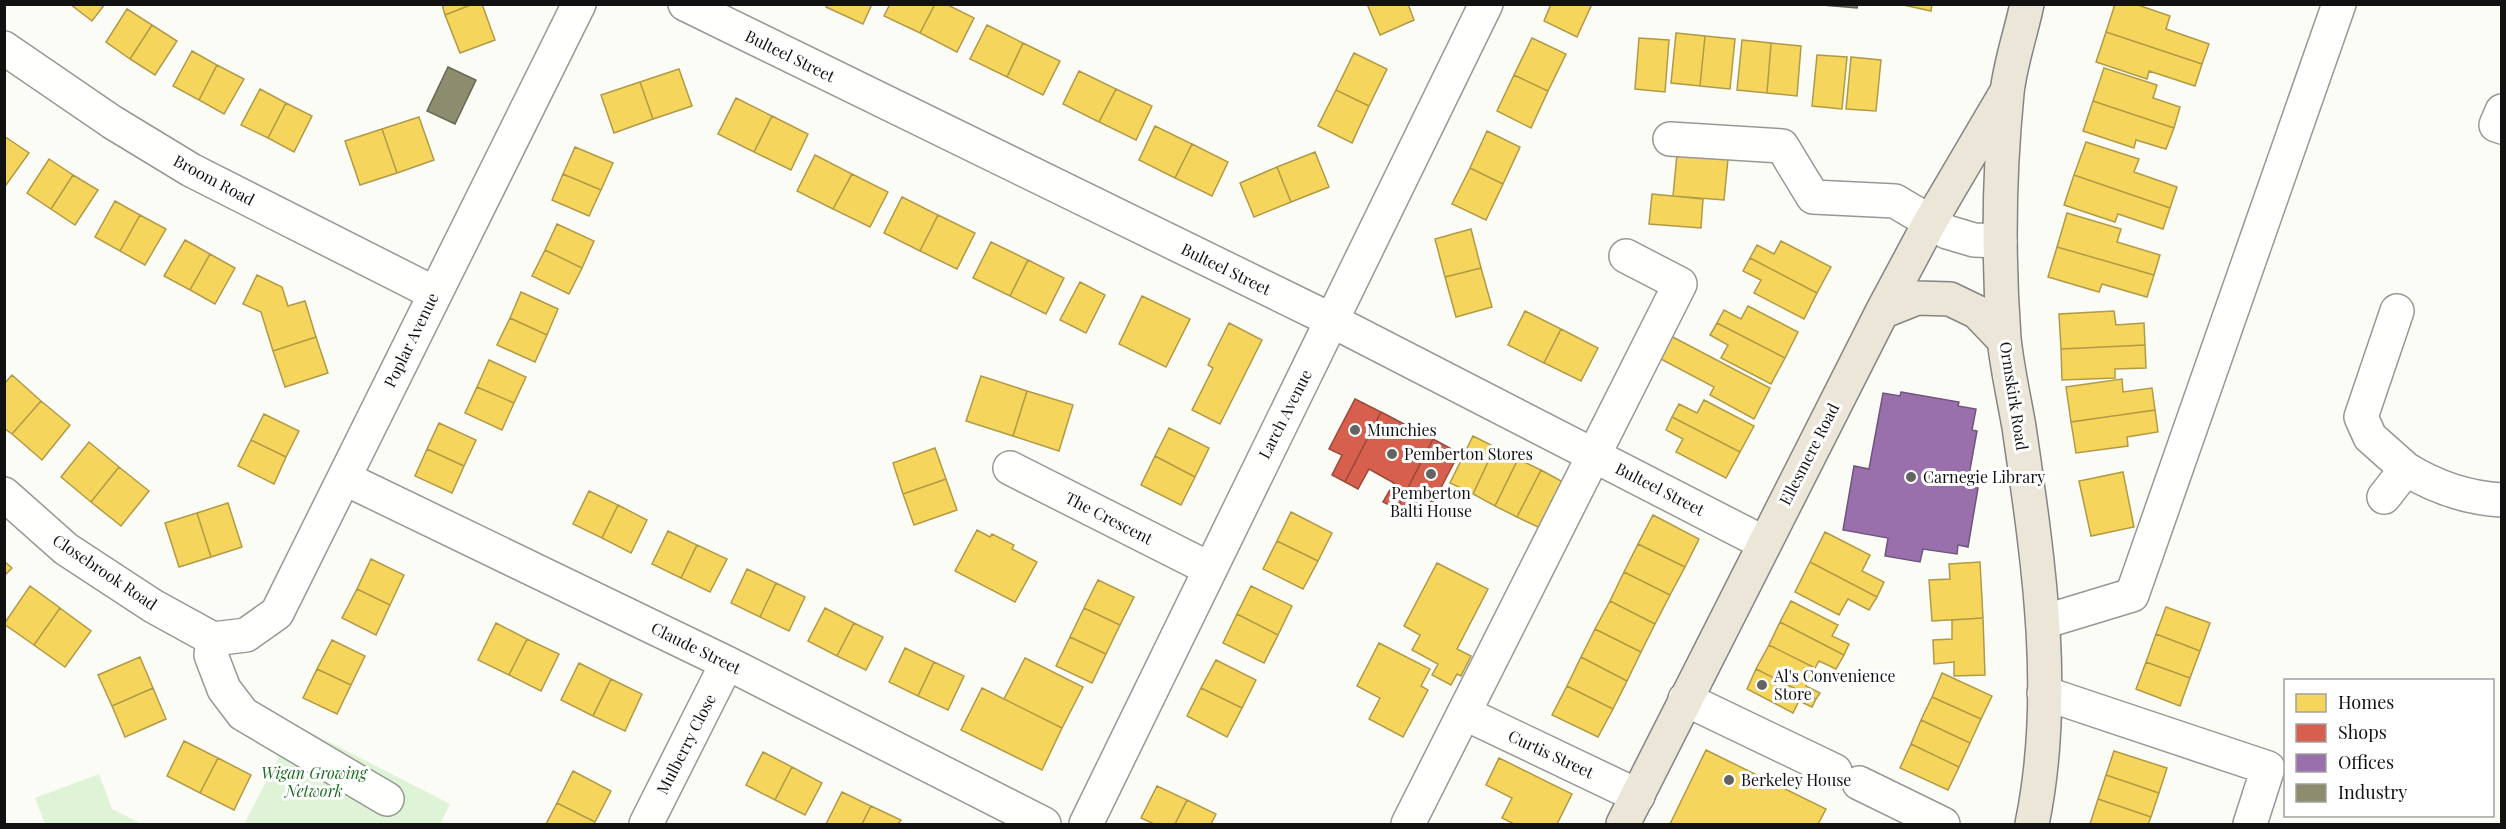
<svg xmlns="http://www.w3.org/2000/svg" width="2506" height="829" font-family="'Playfair Display',serif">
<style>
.green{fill:#dff3d6}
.homes{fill:#f6d55c;stroke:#b19a46;stroke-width:1.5}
.shops{fill:#d6604d;stroke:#9b483b;stroke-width:1.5}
.offices{fill:#9970ab;stroke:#70547d;stroke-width:1.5}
.industry{fill:#8c8c6e;stroke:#676752;stroke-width:1.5}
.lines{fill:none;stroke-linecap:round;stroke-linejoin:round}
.minor-casing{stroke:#979795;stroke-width:36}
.highway-casing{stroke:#848482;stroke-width:36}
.minor{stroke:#fffffe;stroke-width:33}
.highway{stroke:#ebe6d7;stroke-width:33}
.poi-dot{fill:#636362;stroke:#fff;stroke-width:2}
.labels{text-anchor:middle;stroke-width:6;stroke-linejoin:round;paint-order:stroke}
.street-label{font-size:16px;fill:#111;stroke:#fff}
.poi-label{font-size:16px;fill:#111;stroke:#fff;text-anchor:start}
.park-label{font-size:16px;font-style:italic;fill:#1d6c23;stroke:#fff}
</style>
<rect width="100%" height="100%" fill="#fcfcf7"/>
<path class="green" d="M 296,725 L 450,804 L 440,824 L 244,824 Z
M 99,774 L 112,809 L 142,824 L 45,824 L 35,798 Z"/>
<path class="homes" d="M 70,4 L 105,4 L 92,21 Z
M 442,4 L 473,4 L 445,15 Z
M 473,4 L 482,4 L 495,40 L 460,53 L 445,15 Z
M 827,4 L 872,4 L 863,24 L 826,7 Z
M 890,4 L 935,4 L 920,33 L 884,16 Z
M 935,4 L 946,4 L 974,18 L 957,52 L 920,33 Z
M 1367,4 L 1408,4 L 1414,20 L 1380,35 Z
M 1551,4 L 1592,4 L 1577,37 L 1544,21 Z
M 1899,4 L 1932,4 L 1931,11 Z
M 2115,4 L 2135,4 L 2170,16 L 2166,29 L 2209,44 L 2202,64 L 2106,32 Z
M 127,9 L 152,25 L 130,59 L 106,42 Z
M 152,25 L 177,41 L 155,75 L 130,59 Z
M 987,25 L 1023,43 L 1007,77 L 970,59 Z
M 2106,32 L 2202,64 L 2195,86 L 2149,71 L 2147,79 L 2096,62 Z
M 1676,33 L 1705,36 L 1700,86 L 1671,83 Z
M 1705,36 L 1735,39 L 1730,89 L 1700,86 Z
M 1532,38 L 1566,54 L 1548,91 L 1514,75 Z
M 1639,38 L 1669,40 L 1665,92 L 1635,89 Z
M 1742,40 L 1771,43 L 1767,93 L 1737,90 Z
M 1023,43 L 1060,61 L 1043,95 L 1007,77 Z
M 1771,43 L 1801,46 L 1797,96 L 1767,93 Z
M 192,51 L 217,65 L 199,100 L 173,86 Z
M 1354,53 L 1387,69 L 1369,106 L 1336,90 Z
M 1817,55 L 1847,57 L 1842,109 L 1812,106 Z
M 1851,57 L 1881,60 L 1876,111 L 1846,109 Z
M 217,65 L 244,79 L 224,114 L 199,100 Z
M 2104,68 L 2157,85 L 2153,98 L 2180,107 L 2174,128 L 2093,101 Z
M 679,69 L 692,106 L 653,119 L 640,82 Z
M 1079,71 L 1116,89 L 1099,122 L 1063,104 Z
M 1514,75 L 1548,91 L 1531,128 L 1497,111 Z
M 640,82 L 653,119 L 614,133 L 601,95 Z
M 260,89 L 286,103 L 268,138 L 241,125 Z
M 1116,89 L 1152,106 L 1136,140 L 1099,122 Z
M 1336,90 L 1369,106 L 1352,143 L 1318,126 Z
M 736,98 L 772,116 L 754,152 L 718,134 Z
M 2093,101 L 2174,128 L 2166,149 L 2136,140 L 2134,148 L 2083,131 Z
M 286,103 L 312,116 L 294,152 L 268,138 Z
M 772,116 L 808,134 L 791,170 L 754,152 Z
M 419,117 L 434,160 L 397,173 L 382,129 Z
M 1155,126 L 1192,144 L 1175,178 L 1139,160 Z
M 382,129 L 397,173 L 360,185 L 345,141 Z
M 1487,131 L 1520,147 L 1503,184 L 1470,168 Z
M 4,136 L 29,153 L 6,185 L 4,184 Z
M 2086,142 L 2139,159 L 2134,172 L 2177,187 L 2170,208 L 2074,175 Z
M 1192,144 L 1228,162 L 1212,196 L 1175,178 Z
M 575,147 L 613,163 L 601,190 L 563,174 Z
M 1315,152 L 1329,187 L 1291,202 L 1277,167 Z
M 1677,154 L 1728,159 L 1724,200 L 1673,196 Z
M 815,155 L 852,174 L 833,209 L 797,191 Z
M 49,159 L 73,175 L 51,209 L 27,193 Z
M 1277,167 L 1291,202 L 1254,217 L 1240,183 Z
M 1470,168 L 1503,184 L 1486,220 L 1452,204 Z
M 563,174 L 601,190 L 589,216 L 552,200 Z
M 852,174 L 888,192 L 870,227 L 833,209 Z
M 73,175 L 98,190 L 75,225 L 51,209 Z
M 2074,175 L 2170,208 L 2163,229 L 2118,214 L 2115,222 L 2064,205 Z
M 1652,194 L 1703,199 L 1701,228 L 1649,224 Z
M 902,197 L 938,215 L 920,251 L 884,233 Z
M 115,201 L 140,215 L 120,251 L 95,237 Z
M 2067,213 L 2121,229 L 2117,242 L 2160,255 L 2154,275 L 2057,247 Z
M 140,215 L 166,229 L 145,265 L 120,251 Z
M 938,215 L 975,233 L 957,269 L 920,251 Z
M 557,224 L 594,241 L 582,268 L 545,250 Z
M 1471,229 L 1481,268 L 1445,277 L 1435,239 Z
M 185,240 L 210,254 L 190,290 L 164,276 Z
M 1781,241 L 1831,267 L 1817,293 L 1750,258 L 1757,245 L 1774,254 Z
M 991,242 L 1028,260 L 1010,296 L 973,278 Z
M 2057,247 L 2154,275 L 2147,297 L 2102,284 L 2099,292 L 2048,277 Z
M 545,250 L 582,268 L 569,294 L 532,276 Z
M 210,254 L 235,268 L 215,304 L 190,290 Z
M 1750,258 L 1817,293 L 1804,319 L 1754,293 L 1761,280 L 1743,271 Z
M 1028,260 L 1064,278 L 1046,314 L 1010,296 Z
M 1481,268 L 1492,307 L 1456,317 L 1445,277 Z
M 257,275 L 282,287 L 288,306 L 305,301 L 316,337 L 273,351 L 261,312 L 243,304 Z
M 1080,282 L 1105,295 L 1086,333 L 1060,320 Z
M 521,292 L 558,309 L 547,335 L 510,318 Z
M 1142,296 L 1190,319 L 1166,367 L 1119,344 Z
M 1748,306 L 1798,332 L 1785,358 L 1717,323 L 1724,310 L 1741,319 Z
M 1525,311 L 1561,329 L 1544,363 L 1508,345 Z
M 2114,311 L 2116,325 L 2144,323 L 2145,345 L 2061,349 L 2059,314 Z
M 510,318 L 547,335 L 535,362 L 497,345 Z
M 1229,323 L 1262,340 L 1220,424 L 1192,410 L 1213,368 L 1208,365 Z
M 1717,323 L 1785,358 L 1771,384 L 1721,358 L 1728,345 L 1710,335 Z
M 1561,329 L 1598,348 L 1581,381 L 1544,363 Z
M 1669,335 L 1770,388 L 1754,419 L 1710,395 L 1714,387 L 1657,357 Z
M 316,337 L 328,373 L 285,387 L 273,351 Z
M 2145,345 L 2146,368 L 2115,369 L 2115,378 L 2062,380 L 2061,349 Z
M 489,360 L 526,377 L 514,403 L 477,387 Z
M 12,375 L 41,401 L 12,434 L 4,428 L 4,384 Z
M 981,376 L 1027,391 L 1013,436 L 966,421 Z
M 2122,379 L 2123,392 L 2152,388 L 2155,410 L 2071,422 L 2066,387 Z
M 477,387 L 514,403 L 502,430 L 465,413 Z
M 1027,391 L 1073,405 L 1059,451 L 1013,436 Z
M 1704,400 L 1754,426 L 1740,452 L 1672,417 L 1679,404 L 1697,413 Z
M 41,401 L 70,425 L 42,460 L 12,434 Z
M 2155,410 L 2158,432 L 2127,437 L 2128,446 L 2076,453 L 2071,422 Z
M 264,414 L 299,431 L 286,457 L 251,440 Z
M 1672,417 L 1740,452 L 1726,478 L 1676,452 L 1683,439 L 1666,430 Z
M 439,423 L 476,440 L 464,466 L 427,449 Z
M 1169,428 L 1209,448 L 1195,477 L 1155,456 Z
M 1473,436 L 1495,447 L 1473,494 L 1450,483 Z
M 251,440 L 286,457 L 274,484 L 238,466 Z
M 89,442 L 119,467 L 91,502 L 61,477 Z
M 1495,447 L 1518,459 L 1495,506 L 1473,494 Z
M 935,448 L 946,479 L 903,494 L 893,463 Z
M 427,449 L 464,466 L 452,493 L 415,476 Z
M 1155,456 L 1195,477 L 1181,505 L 1141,485 Z
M 1518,459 L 1541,470 L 1517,517 L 1495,506 Z
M 119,467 L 149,491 L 121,526 L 91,502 Z
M 1541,470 L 1563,482 L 1540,528 L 1517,517 Z
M 2123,472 L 2134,527 L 2091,536 L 2079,481 Z
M 946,479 L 957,510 L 914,525 L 903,494 Z
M 589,491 L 618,505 L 602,538 L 573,524 Z
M 228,503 L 242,547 L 211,557 L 197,513 Z
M 618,505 L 647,520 L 631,553 L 602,538 Z
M 1291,512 L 1332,533 L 1318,561 L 1277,541 Z
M 197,513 L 211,557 L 179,567 L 165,523 Z
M 1653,515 L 1699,539 L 1685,567 L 1638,544 Z
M 977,530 L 990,537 L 992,534 L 1014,545 L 1012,549 L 1037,562 L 1015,602 L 955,571 Z
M 668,531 L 697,545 L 681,578 L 652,564 Z
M 1825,532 L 1870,555 L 1862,571 L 1884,582 L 1877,597 L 1810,562 Z
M 1277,541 L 1318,561 L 1303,589 L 1263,569 Z
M 1638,544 L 1685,567 L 1670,595 L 1624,572 Z
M 697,545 L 727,559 L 710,592 L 681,578 Z
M 371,559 L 404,575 L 390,605 L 357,589 Z
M 4,561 L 12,568 L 4,576 Z
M 1810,562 L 1877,597 L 1869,610 L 1848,599 L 1839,615 L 1795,592 Z
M 1980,562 L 1983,618 L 1932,621 L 1929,580 L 1950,579 L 1949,564 Z
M 1437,563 L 1488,589 L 1457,649 L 1471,656 L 1461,676 L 1457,674 L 1451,685 L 1432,675 L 1438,664 L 1412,650 L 1420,635 L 1404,626 Z
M 747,569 L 776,583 L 760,617 L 731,603 Z
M 1624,572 L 1670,595 L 1655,624 L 1610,601 Z
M 1098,580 L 1134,597 L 1120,625 L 1084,608 Z
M 776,583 L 805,597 L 789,631 L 760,617 Z
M 30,586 L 60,608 L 34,645 L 4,624 Z
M 1251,586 L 1292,606 L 1278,635 L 1237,614 Z
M 357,589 L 390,605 L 376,635 L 342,618 Z
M 1610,601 L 1655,624 L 1641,652 L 1595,629 Z
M 1791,601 L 1838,625 L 1832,636 L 1849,644 L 1844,655 L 1780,622 Z
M 2166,607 L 2210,623 L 2200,651 L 2156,634 Z
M 60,608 L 91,631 L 65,667 L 34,645 Z
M 825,608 L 854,623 L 837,656 L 808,641 Z
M 1084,608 L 1120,625 L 1106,654 L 1070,637 Z
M 1237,614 L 1278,635 L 1264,663 L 1223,643 Z
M 1983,618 L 1985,675 L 1954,676 L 1954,662 L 1934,664 L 1933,640 L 1952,639 L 1952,620 Z
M 1780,622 L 1844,655 L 1836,669 L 1819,661 L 1815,668 L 1769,645 Z
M 496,623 L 527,639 L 509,675 L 478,660 Z
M 854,623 L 883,637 L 866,670 L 837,656 Z
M 1595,629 L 1641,652 L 1627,681 L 1581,657 Z
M 2156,634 L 2200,651 L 2190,678 L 2146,662 Z
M 1070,637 L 1106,654 L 1092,683 L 1056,666 Z
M 527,639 L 559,654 L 541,691 L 509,675 Z
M 332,640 L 365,656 L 351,685 L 317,669 Z
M 1379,643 L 1430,669 L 1421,686 L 1428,690 L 1403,737 L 1369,719 L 1380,698 L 1357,686 Z
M 1769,645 L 1815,668 L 1806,686 L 1820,693 L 1816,699 L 1756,669 Z
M 905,648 L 934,662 L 918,696 L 889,682 Z
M 140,657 L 153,688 L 112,706 L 98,675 Z
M 1581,657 L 1627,681 L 1613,709 L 1567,686 Z
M 1025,658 L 1083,687 L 1062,728 L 1004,699 Z
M 1216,660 L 1256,680 L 1242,708 L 1201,688 Z
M 934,662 L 964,676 L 948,710 L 918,696 Z
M 2146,662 L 2190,678 L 2180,706 L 2136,689 Z
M 579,663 L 611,679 L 593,716 L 561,700 Z
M 317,669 L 351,685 L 337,714 L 303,698 Z
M 1756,669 L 1816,699 L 1812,707 L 1799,701 L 1793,713 L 1747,689 Z
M 1942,673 L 1992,696 L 1981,719 L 1932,697 Z
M 611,679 L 642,694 L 625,731 L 593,716 Z
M 1567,686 L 1613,709 L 1598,737 L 1552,715 Z
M 153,688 L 166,719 L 125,737 L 112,706 Z
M 982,688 L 1062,728 L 1042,770 L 961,730 Z
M 1201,688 L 1242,708 L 1227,737 L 1187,716 Z
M 1932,697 L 1981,719 L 1970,743 L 1921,720 Z
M 1921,720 L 1970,743 L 1959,767 L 1911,744 Z
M 184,741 L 218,758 L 200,793 L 167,776 Z
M 1911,744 L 1959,767 L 1948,790 L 1900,768 Z
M 1706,750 L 1826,809 L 1818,824 L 1670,824 Z
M 2114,751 L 2167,768 L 2159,793 L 2106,775 Z
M 763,752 L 792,767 L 775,800 L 746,785 Z
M 218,758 L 251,775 L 234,810 L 200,793 Z
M 1499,758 L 1572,794 L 1557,824 L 1514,824 L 1502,818 L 1512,798 L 1486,785 Z
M 792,767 L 822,783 L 805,815 L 775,800 Z
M 573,771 L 611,791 L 595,822 L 557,803 Z
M 2106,775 L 2159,793 L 2151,817 L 2098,799 Z
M 1157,786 L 1187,800 L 1175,824 L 1154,824 L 1141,818 Z
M 842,792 L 871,806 L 862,824 L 826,824 Z
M 2098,799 L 2151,817 L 2148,824 L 2090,824 Z
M 1187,800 L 1216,814 L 1211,824 L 1175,824 Z
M 557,803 L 595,822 L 594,824 L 546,824 Z
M 871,806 L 901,820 L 898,824 L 862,824 Z"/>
<path class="shops" d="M 1355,399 L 1381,412 L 1345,482 L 1332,475 L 1342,455 L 1329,449 Z
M 1381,412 L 1433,439 L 1397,509 L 1383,502 L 1394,483 L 1369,469 L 1358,489 L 1345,482 Z
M 1433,439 L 1459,453 L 1433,503 L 1421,496 L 1410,516 L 1397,509 Z"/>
<path class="offices" d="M 1901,392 L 1959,402 L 1958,406 L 1976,409 L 1972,430 L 1977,431 L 1967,486 L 1978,488 L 1968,547 L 1958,545 L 1957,554 L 1923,549 L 1920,562 L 1885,556 L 1888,538 L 1843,530 L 1854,466 L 1869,469 L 1883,393 L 1900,396 Z"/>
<path class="industry" d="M 1810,4 L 1858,4 L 1857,8 Z
M 448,67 L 476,80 L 455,124 L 427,111 Z"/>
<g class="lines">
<defs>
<path id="minor" d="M 685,4 L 1317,313 L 1764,543
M 4,48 L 112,122 L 191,170 L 434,293
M 2502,111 L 2496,125 L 2502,127
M 1670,139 L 1782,146 L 1813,197 L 1895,201 L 1947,232 L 1974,240 L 2000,241
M 1010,468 L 1208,568
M 2406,469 C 2435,487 2467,498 2502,500
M 344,478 L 727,663 L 1044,824
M 4,494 L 66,549 L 153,606 L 213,639
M 2384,497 L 2406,469 L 2370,437 L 2361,417 L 2397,311
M 2043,622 L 2132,595 L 2339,4
M 213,639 L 246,635 L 277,613 L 579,4
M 213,639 L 211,655 L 224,689 L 243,714 L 387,799
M 2044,693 L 2268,768 L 2250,824
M 1685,699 L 1835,771
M 1464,713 L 1638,796
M 1859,783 L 1943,824
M 646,824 L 727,663
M 1086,824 C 1217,550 1353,278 1486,4
M 1408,824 L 1680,284 L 1626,256"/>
<path id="highway" d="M 2027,4 C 2021,33 2010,64 2007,93 C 1999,174 1998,257 2004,338 C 2007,368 2014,398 2019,427 C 2038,558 2059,694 2032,824
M 1882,312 L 1917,298 L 1950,299 L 1977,312 L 2004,340
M 1623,824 L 1882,312 L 1930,222 L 2007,91"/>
</defs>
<use href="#minor" class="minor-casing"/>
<use href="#highway" class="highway-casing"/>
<use href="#minor" class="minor"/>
<use href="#highway" class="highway"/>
</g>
<g class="poi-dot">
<circle cx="1355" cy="430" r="6"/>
<circle cx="1392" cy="454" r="6"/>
<circle cx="1431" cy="474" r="6"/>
<circle cx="1911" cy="477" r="6"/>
<circle cx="1762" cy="685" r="6"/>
<circle cx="1729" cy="780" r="6"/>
</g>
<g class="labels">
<g class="street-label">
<text transform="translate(790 56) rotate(26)" y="6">Bulteel Street</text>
<text transform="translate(214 180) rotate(28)" y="6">Broom Road</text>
<text transform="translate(1226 269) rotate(26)" y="6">Bulteel Street</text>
<text transform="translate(411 340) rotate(-64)" y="6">Poplar Avenue</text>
<text transform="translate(2014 396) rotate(81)" y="6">Ormskirk Road</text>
<text transform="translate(1285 414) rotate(-63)" y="6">Larch Avenue</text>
<text transform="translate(1809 454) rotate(-63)" y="6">Ellesmere Road</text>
<text transform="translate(1660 489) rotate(27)" y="6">Bulteel Street</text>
<text transform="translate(1109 518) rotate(27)" y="6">The Crescent</text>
<text transform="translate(105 572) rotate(34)" y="6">Closebrook Road</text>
<text transform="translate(696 648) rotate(26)" y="6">Claude Street</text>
<text transform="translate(686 744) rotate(-63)" y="6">Mulberry Close</text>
<text transform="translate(1551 754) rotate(25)" y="6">Curtis Street</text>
</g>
<g class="poi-label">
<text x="1367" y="436">Munchies</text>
<text x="1404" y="460">Pemberton Stores</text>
<text x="1923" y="483">Carnegie Library</text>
<text x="1431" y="499" text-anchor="middle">Pemberton<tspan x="1431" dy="18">Balti House</tspan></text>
<text x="1774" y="682">Al's Convenience<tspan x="1774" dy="18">Store</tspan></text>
<text x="1741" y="786">Berkeley House</text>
</g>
<g class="park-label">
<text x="314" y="779">Wigan Growing<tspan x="314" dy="18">Network</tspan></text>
</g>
</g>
<rect width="2506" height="829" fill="none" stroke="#111111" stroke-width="12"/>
<rect x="2284" y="679" width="210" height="138" fill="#ffffff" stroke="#a0a0a0" stroke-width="1.5"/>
<rect x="2296" y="694" width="30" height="18" fill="#f6d55c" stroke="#a0a0a0" stroke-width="1.5"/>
<text x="2338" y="709" font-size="18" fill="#111111">Homes</text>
<rect x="2296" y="724" width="30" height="18" fill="#d6604d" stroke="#a0a0a0" stroke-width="1.5"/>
<text x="2338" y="739" font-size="18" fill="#111111">Shops</text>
<rect x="2296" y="754" width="30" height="18" fill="#9970ab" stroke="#a0a0a0" stroke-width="1.5"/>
<text x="2338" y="769" font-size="18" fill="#111111">Offices</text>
<rect x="2296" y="784" width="30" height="18" fill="#8c8c6e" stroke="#a0a0a0" stroke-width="1.5"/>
<text x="2338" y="799" font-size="18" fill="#111111">Industry</text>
</svg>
